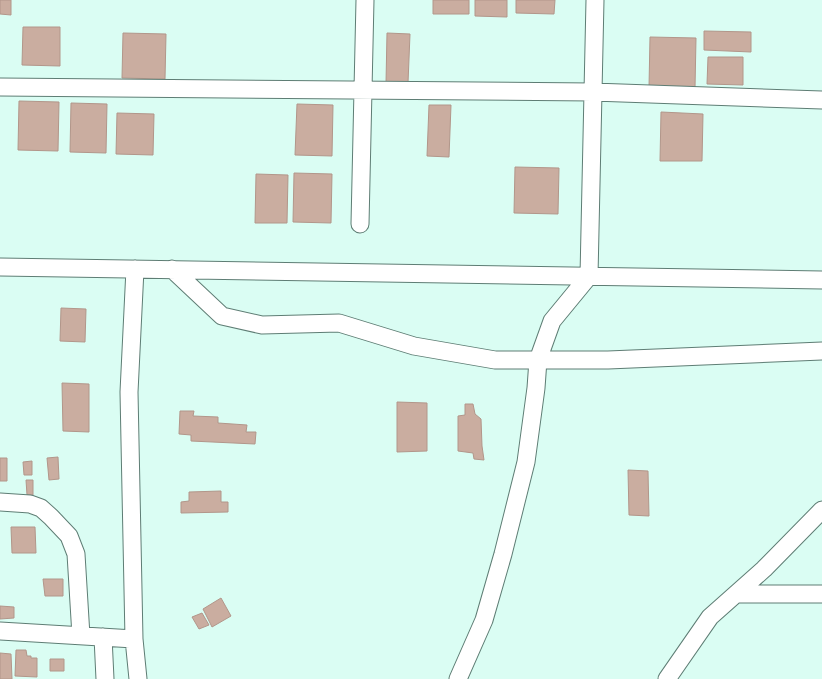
<svg xmlns="http://www.w3.org/2000/svg" width="822" height="679" font-family="'Times New Roman',serif">
<style>
.building{fill:#caada0;stroke:#b2968a}
.lines{fill:none;stroke-linecap:round;stroke-linejoin:round}
.minor-casing{stroke:#5e7d74;stroke-width:19}
.minor{stroke:#fff;stroke-width:17}
</style>
<rect width="100%" height="100%" fill="#dafdf3"/>
<path class="building" d="M 0,0 L 11,0 L 11,15 L 0,14 Z
M 433,0 L 469,0 L 469,14 L 433,14 Z
M 475,0 L 507,0 L 507,17 L 475,16 Z
M 516,0 L 555,0 L 554,14 L 516,13 Z
M 23,27 L 60,27 L 60,66 L 22,65 Z
M 704,31 L 751,32 L 751,52 L 704,50 Z
M 123,33 L 166,34 L 165,79 L 122,78 Z
M 387,33 L 410,34 L 408,83 L 386,83 Z
M 650,37 L 696,38 L 695,88 L 649,87 Z
M 708,57 L 743,57 L 743,85 L 707,84 Z
M 19,101 L 59,102 L 58,151 L 18,150 Z
M 71,103 L 107,104 L 106,153 L 70,152 Z
M 297,104 L 333,105 L 332,156 L 295,155 Z
M 429,105 L 451,105 L 449,157 L 427,156 Z
M 661,112 L 703,114 L 702,161 L 660,161 Z
M 117,113 L 154,114 L 153,155 L 116,154 Z
M 515,167 L 559,168 L 558,214 L 514,213 Z
M 294,173 L 332,174 L 331,223 L 293,222 Z
M 256,174 L 288,175 L 287,223 L 255,223 Z
M 61,308 L 86,309 L 85,342 L 60,341 Z
M 62,383 L 89,384 L 89,432 L 63,431 Z
M 397,402 L 427,403 L 427,451 L 397,452 Z
M 465,404 L 473,404 L 475,414 L 481,419 L 482,446 L 484,460 L 474,459 L 473,453 L 458,451 L 458,416 L 465,415 Z
M 180,411 L 194,411 L 193,416 L 218,417 L 218,423 L 247,425 L 246,432 L 256,432 L 255,444 L 191,441 L 191,435 L 179,434 Z
M 58,457 L 59,479 L 49,480 L 47,458 Z
M 0,458 L 7,458 L 7,481 L 0,481 Z
M 32,461 L 32,475 L 24,475 L 23,462 Z
M 628,470 L 648,471 L 649,516 L 629,515 Z
M 26,480 L 33,480 L 33,495 L 27,495 Z
M 221,491 L 221,502 L 228,502 L 228,512 L 181,513 L 181,502 L 189,501 L 189,492 Z
M 11,527 L 35,527 L 36,553 L 12,553 Z
M 43,579 L 63,579 L 63,596 L 45,596 Z
M 221,598 L 231,616 L 212,627 L 203,609 Z
M 0,606 L 14,607 L 14,618 L 0,619 Z
M 202,613 L 209,625 L 199,629 L 192,617 Z
M 16,650 L 26,650 L 27,656 L 31,656 L 31,658 L 37,658 L 37,677 L 15,676 Z
M 0,653 L 11,654 L 12,679 L 0,679 Z
M 50,659 L 64,659 L 64,671 L 50,671 Z"/>
<g class="lines">
<defs>
<path id="minor" d="M 0,87 L 593,92 L 822,100
M 360,224 L 365,0
M 0,267 L 822,280
M 135,269 L 129,392 L 134,639 L 138,679
M 172,269 L 222,316 L 262,325 L 339,323 L 414,346 L 495,360 L 608,360 L 822,351
M 0,502 L 30,504 L 41,508 L 51,517 L 69,536 L 76,554 L 81,636
M 736,594 L 822,594
M 0,631 L 134,639
M 103,637 L 105,679
M 458,679 L 484,620 L 503,554 L 526,462 L 536,388 L 538,360 L 552,321 L 589,276 L 595,0
M 667,679 L 710,617 L 764,569 L 822,510"/>
</defs>
<use href="#minor" class="minor-casing"/>
<use href="#minor" class="minor"/>
</g>
</svg>
